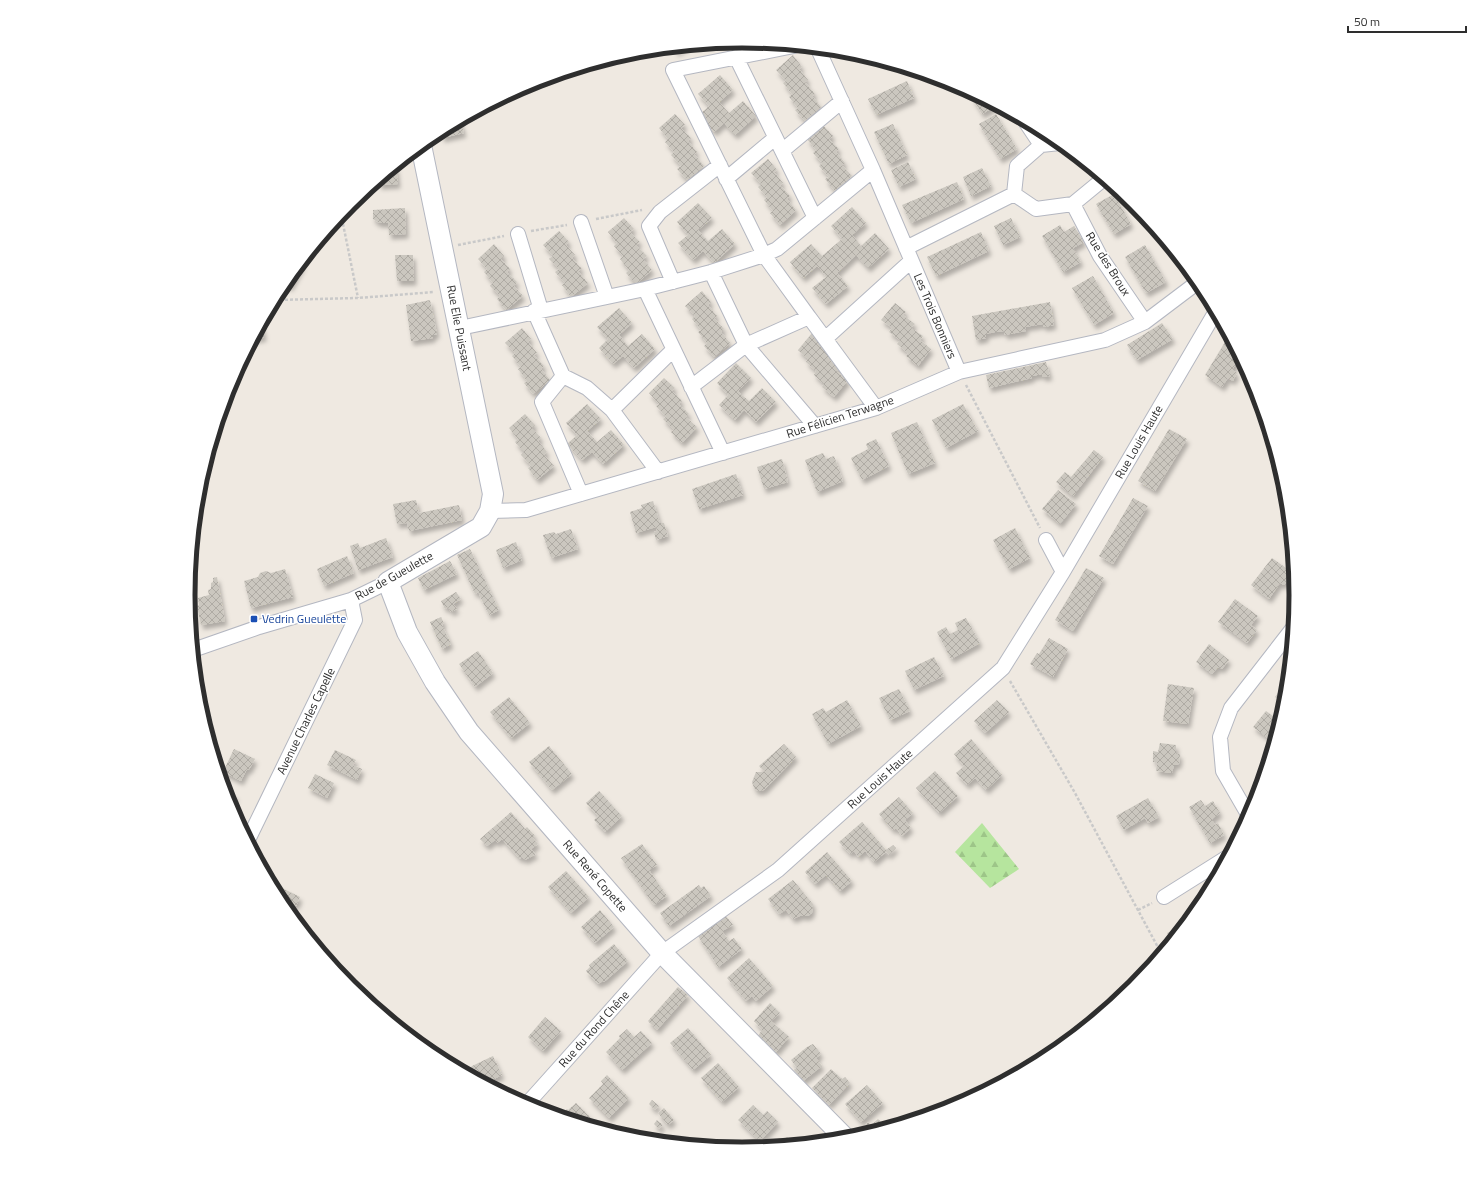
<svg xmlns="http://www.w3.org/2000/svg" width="1484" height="1190" font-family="'Titillium Web',sans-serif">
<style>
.forest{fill:url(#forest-firs)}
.building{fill:url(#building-cross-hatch);filter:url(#shadow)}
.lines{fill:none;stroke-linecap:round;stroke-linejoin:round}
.street-casing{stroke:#b4b7c1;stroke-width:16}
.secondary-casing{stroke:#b4b7c1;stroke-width:22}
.path{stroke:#c9c9c9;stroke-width:2.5;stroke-dasharray:3 2;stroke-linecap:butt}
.street{stroke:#fff;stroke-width:14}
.secondary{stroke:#fff;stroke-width:20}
.transit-dot{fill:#1a4fb4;stroke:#fff;stroke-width:1.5}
.labels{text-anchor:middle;stroke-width:3;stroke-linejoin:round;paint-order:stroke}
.street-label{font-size:12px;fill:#2e2e2e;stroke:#fff}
.transit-label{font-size:12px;fill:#164399;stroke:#fff;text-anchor:start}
.rim{fill:none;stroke:#2e2e2e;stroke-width:5}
</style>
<defs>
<pattern id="forest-firs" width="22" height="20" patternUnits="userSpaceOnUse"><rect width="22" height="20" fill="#b6e59e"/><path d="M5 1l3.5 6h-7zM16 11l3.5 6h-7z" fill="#9dc588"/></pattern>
<pattern id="building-cross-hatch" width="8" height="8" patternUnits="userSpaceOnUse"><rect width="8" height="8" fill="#cbc7bf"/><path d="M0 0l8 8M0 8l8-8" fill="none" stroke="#afaba4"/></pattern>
<filter id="shadow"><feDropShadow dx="2.5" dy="4.5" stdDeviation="2" flood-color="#0004"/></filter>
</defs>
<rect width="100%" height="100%" fill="#efe9e1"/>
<path class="forest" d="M 982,823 L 1019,869 L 990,888 L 955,852 Z"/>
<path class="building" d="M 688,46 L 676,52 L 674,48 Z
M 793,55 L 802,67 L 799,69 L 808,80 L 805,82 L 815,94 L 812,96 L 821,107 L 805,121 L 795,110 L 798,108 L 789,97 L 792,94 L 783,83 L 786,81 L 776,70 Z
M 720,75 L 733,90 L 719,102 L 729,113 L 743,101 L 756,116 L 735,135 L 724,123 L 714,132 L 699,115 L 709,106 L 698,94 Z
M 907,81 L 914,98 L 876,115 L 868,99 Z
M 976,95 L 980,97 L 996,106 L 982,114 L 972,98 Z
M 675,114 L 685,125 L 681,128 L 691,138 L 688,141 L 697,152 L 694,154 L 704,166 L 687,180 L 677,169 L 681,166 L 671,155 L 674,152 L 665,142 L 668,139 L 659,128 Z
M 996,114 L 1017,149 L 1000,159 L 979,124 Z
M 460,120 L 464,133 L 442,138 L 441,131 Z
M 893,124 L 907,155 L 889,164 L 874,132 Z
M 823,125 L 833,136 L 829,139 L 839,149 L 836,152 L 845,163 L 842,165 L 852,176 L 835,191 L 825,179 L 829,177 L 819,166 L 822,163 L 813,153 L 816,150 L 807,139 Z
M 768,159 L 777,170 L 774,172 L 783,183 L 780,185 L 790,196 L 787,199 L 796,210 L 780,225 L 770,213 L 773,211 L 764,200 L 767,197 L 758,187 L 761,184 L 751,173 Z
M 908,162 L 916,179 L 899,187 L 891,170 Z
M 396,166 L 398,184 L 379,185 L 378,180 Z
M 982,168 L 991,186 L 971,196 L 963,177 Z
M 957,182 L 964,199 L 911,223 L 902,205 Z
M 1114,194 L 1131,224 L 1114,234 L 1096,204 Z
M 698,203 L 712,218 L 698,230 L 703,236 L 708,241 L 722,229 L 735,244 L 714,263 L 703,251 L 693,260 L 678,243 L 688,235 L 677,222 Z
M 852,207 L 866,223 L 852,235 L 861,246 L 875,233 L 889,249 L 868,268 L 856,255 L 837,273 L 848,286 L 826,304 L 812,288 L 826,277 L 822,271 L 817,266 L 803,278 L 790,262 L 811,244 L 822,256 L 842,239 L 831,226 Z
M 405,208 L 406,234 L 389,235 L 388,223 L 379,223 L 373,219 L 373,210 Z
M 624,218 L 634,229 L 630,232 L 640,242 L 636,245 L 647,256 L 643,259 L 652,270 L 636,284 L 626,273 L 629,270 L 620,259 L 623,256 L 614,246 L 617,243 L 608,232 Z
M 1011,218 L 1020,237 L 1003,245 L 994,226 Z
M 1060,225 L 1064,232 L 1074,226 L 1084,242 L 1073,248 L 1081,262 L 1063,272 L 1042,236 Z
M 559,231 L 569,242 L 566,245 L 575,255 L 572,258 L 582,269 L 578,271 L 588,283 L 571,297 L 562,285 L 565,283 L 555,272 L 559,269 L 549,259 L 553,256 L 543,245 Z
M 981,232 L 989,251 L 936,276 L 927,257 Z
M 494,244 L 504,256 L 501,259 L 510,269 L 507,272 L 517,282 L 514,286 L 523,296 L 506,310 L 497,299 L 500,296 L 490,286 L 493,283 L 484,272 L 487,269 L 478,259 Z
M 1145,245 L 1166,282 L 1146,293 L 1125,257 Z
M 395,255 L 413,255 L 414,281 L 397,281 Z
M 301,263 L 303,264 L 290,287 L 284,284 Z
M 1093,276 L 1114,313 L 1094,325 L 1072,288 Z
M 702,291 L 711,302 L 708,305 L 717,316 L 714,318 L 724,329 L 721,332 L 730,343 L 714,357 L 704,346 L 707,343 L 698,332 L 701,330 L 692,319 L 695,316 L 685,306 Z
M 430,300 L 437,334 L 433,335 L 433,338 L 411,341 L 406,305 Z
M 1050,302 L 1054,325 L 1044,327 L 1043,324 L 1025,327 L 1026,331 L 1005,335 L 1004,331 L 995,332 L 986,334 L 986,338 L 976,340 L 972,316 Z
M 895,303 L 906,312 L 903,315 L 915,324 L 911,328 L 923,336 L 920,340 L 931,349 L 918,366 L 906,356 L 908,353 L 897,344 L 900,340 L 889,332 L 892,328 L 881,320 Z
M 619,308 L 632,323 L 619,335 L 628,346 L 642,334 L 655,349 L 634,368 L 623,356 L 613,364 L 599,348 L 608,339 L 597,327 Z
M 1162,323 L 1173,339 L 1137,360 L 1127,345 Z
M 262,324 L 264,337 L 254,339 L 255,336 Z
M 522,328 L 531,339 L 528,342 L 537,353 L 534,355 L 544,366 L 541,369 L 550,380 L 533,394 L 524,383 L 527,381 L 518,369 L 521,367 L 512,356 L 515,353 L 505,343 Z
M 812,333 L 823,343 L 820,346 L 831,355 L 828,359 L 840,368 L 836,371 L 848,380 L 834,397 L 822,387 L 824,384 L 814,375 L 816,371 L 806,362 L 808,359 L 798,350 Z
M 1225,342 L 1235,349 L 1240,357 L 1232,370 L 1237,373 L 1233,381 L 1228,378 L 1222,387 L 1205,375 Z
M 1046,362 L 1050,376 L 1043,377 L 1042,374 L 1032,376 L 1032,378 L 989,388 L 986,375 Z
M 736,363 L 751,378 L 738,391 L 743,396 L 749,401 L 762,388 L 776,402 L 756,422 L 744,410 L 735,420 L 719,405 L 728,395 L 717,383 Z
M 664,378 L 675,388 L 672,391 L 682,401 L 679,404 L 689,414 L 686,417 L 697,427 L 682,443 L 671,432 L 674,430 L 663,419 L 666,417 L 656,406 L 659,404 L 649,393 Z
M 587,404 L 601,419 L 587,431 L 597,442 L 611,430 L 624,445 L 603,464 L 592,452 L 582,460 L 567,444 L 577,435 L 566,423 Z
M 963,404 L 978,431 L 946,448 L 932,420 Z
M 525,414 L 535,425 L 532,428 L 541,438 L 538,441 L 547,452 L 544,455 L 554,466 L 537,480 L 528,468 L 531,466 L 521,455 L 524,452 L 515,442 L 518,439 L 509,428 Z
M 917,422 L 935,463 L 908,474 L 891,433 Z
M 1169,429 L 1187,439 L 1155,491 L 1138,481 Z
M 876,439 L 889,466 L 862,480 L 851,458 L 868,449 L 866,444 Z
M 1094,450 L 1103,457 L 1073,496 L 1056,482 L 1065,472 L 1071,477 Z
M 823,453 L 826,459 L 834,456 L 843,481 L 817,492 L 805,460 Z
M 782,459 L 788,482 L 764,489 L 757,467 Z
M 736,474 L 743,495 L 699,509 L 692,489 Z
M 1058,490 L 1076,504 L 1060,524 L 1042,509 Z
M 1133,498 L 1148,506 L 1113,564 L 1099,556 Z
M 416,500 L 419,513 L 459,505 L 462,520 L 409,531 L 407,523 L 397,524 L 393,504 Z
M 653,501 L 660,523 L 664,523 L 668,536 L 656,540 L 654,532 L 657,531 L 656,527 L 636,533 L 630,512 L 642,508 L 641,505 Z
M 1015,528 L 1030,558 L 1009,569 L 993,540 Z
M 571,529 L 578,549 L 551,558 L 543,535 L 554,532 L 556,534 Z
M 386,538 L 393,557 L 358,570 L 350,546 L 358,543 L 360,548 Z
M 516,542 L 522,560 L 503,568 L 496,550 Z
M 470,549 L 499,610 L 489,615 L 478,592 L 475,594 L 457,555 Z
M 347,556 L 354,573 L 324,586 L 317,569 Z
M 1272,558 L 1293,573 L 1284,585 L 1280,583 L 1269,599 L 1251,585 Z
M 450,561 L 457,574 L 424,590 L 418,578 Z
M 1086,568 L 1104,578 L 1073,631 L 1055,620 Z
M 285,569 L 293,597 L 251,608 L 244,581 L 258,577 L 260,573 L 266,571 L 271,573 Z
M 217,577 L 225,621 L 201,625 L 197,606 L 199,605 L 198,598 L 209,595 L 208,590 L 211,589 L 211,583 L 213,582 L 213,578 Z
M 456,592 L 461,599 L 453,604 L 457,609 L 451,612 L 448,607 L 445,609 L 441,601 Z
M 190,597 L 195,621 L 191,622 L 188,598 Z
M 1235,599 L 1258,616 L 1251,625 L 1257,630 L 1247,643 L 1218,622 Z
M 441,617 L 444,623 L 442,625 L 451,644 L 442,649 L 430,622 Z
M 966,618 L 980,643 L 951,659 L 937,632 L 946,627 L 950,634 L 958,630 L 955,623 Z
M 1049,638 L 1068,649 L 1053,677 L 1030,664 L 1037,653 L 1039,654 Z
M 1209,644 L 1229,660 L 1222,669 L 1218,667 L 1212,674 L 1196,662 Z
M 478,651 L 493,673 L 475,687 L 459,664 Z
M 934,657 L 944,676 L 914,690 L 905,671 Z
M 1288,680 L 1285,703 L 1285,705 L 1275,697 Z
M 1168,684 L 1194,688 L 1188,724 L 1163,721 Z
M 899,689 L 910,711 L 890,720 L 879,698 Z
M 509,697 L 530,723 L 511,738 L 490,712 Z
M 847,700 L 861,726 L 828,744 L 812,714 L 823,708 L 826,712 Z
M 997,700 L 1009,712 L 985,733 L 974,721 Z
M 1266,711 L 1280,721 L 1273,742 L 1253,727 Z
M 971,739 L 1002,775 L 986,790 L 975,778 L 967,785 L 956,773 L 964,766 L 954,754 Z
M 1160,743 L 1176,745 L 1176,754 L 1180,754 L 1179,764 L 1174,765 L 1172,773 L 1156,771 L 1157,762 L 1153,762 L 1153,751 L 1158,752 Z
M 784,744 L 796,757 L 764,790 L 757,791 L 754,788 L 752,782 L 756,772 L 765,772 L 759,766 Z
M 549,746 L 572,774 L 552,790 L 529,762 Z
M 234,749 L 255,759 L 249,770 L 247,769 L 241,781 L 223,772 Z
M 335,750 L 356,760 L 353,765 L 362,769 L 357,780 L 327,765 Z
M 935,771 L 958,796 L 939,813 L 916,788 Z
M 315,774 L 334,783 L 327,798 L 308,788 Z
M 1263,777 L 1260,788 L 1256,782 Z
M 225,790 L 236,796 L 230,807 Z
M 599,791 L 622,816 L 605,832 L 594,820 L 598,816 L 586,803 Z
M 899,797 L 913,813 L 905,820 L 911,828 L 902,836 L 896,828 L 893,830 L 879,814 Z
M 1148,798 L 1159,817 L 1148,823 L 1145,818 L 1124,830 L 1116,816 Z
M 1201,800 L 1205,806 L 1213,801 L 1220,813 L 1212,819 L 1215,825 L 1218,823 L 1224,835 L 1210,843 L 1189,807 Z
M 511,812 L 525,829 L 527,827 L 535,836 L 533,838 L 538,844 L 531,849 L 536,854 L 525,860 L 522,857 L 520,859 L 502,839 L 498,843 L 495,840 L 487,846 L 480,839 Z
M 862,822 L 886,850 L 893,845 L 896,848 L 889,855 L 886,852 L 874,862 L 865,851 L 858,857 L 854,851 L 850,854 L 839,842 Z
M 642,844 L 657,865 L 649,870 L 667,896 L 654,905 L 621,858 Z
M 827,852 L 852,881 L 840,891 L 826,875 L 815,884 L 805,872 Z
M 566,871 L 589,897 L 571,913 L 548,887 Z
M 793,880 L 813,904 L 812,913 L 808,916 L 803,916 L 802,915 L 793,919 L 786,910 L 779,914 L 768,899 Z
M 272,883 L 300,897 L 296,906 L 287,902 L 285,907 L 281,903 L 271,884 Z
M 699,885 L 701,888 L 704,886 L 711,896 L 669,926 L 660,913 Z
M 600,910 L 614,927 L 595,943 L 581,927 Z
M 726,916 L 733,925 L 722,931 L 729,941 L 734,938 L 742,949 L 718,967 L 698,936 Z
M 1186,923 L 1171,941 L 1167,933 Z
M 614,944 L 628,961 L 604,982 L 603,981 L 598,984 L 586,971 L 590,967 L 589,965 Z
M 749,958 L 773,986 L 756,1001 L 752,996 L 746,1001 L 727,978 Z
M 678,987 L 688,995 L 657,1030 L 648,1021 Z
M 770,1003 L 780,1013 L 771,1021 L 789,1037 L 776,1052 L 758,1036 L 762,1030 L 754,1021 Z
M 545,1017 L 561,1031 L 543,1051 L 528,1037 Z
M 688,1028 L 711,1055 L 693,1070 L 670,1043 Z
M 627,1029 L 634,1037 L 641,1031 L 652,1043 L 622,1070 L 606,1052 L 620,1038 L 619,1036 Z
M 813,1044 L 821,1054 L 816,1058 L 822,1066 L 803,1081 L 794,1070 L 797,1068 L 791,1060 L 807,1047 Z
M 493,1056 L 502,1075 L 492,1080 L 489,1085 L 467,1073 L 472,1066 Z
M 718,1063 L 739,1087 L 722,1102 L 701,1078 Z
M 831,1069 L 842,1079 L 845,1077 L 850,1083 L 829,1105 L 812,1088 Z
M 607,1075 L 629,1098 L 609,1118 L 589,1098 L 603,1084 L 601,1081 Z
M 867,1085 L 883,1103 L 861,1122 L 845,1104 Z
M 652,1100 L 659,1106 L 655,1110 L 649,1104 Z
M 576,1103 L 595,1122 L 591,1125 L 560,1116 L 567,1109 L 568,1110 Z
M 753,1105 L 763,1115 L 767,1111 L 778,1122 L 760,1141 L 738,1120 Z
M 664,1108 L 674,1120 L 668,1125 L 658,1113 Z
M 878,1119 L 886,1127 L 863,1135 L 859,1131 L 868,1122 L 871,1125 Z
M 657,1120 L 663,1125 L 659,1129 L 654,1124 Z
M 787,1137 L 794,1144 L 779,1145 Z"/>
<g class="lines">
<defs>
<path id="street" d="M 794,46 L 673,70 L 764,255 L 777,249 L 873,170
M 818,49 L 873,170 L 959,372
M 736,57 L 815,218
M 1025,121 L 1041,145
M 782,151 L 842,101
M 726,179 L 775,138
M 1014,194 L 1036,209 L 1073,204 L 1101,181 L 1101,177
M 1014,194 L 1017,166 L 1041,145 L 1060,143
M 1073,204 L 1100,256 L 1145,322
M 581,222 L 607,297
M 518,234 L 541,310
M 906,248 L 1014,194
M 673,282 L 649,226 L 660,212 L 720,165
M 645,289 L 723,453
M 534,311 L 563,376 L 587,388 L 612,410 L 658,472
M 809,317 L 876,408
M 460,328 L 645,289 L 711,272 L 764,255 L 809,317 L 746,345 L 711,272
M 825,339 L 911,261
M 563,376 L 542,402 L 581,494
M 691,387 L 746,345 L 815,426
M 612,410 L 673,350
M 490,511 L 526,510 L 876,408 L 959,372 L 1105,340 L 1145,322 L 1198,282
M 1046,540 L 1063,572
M 193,650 L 259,627 L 351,600 L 388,582
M 1249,816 L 1223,771 L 1220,737 L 1231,708 L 1293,628
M 248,840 L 355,620 L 351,600
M 1164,897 L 1226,858
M 526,1105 L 662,953 L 778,870 L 1003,668 L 1063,572 L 1216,311"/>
<path id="secondary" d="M 421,145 L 493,494 L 490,511 L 481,527 L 388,582 L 407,632 L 435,682 L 469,732 L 662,953 L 846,1139"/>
</defs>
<use href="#street" class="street-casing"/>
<use href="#secondary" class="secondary-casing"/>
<path class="path" d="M 341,214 L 358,298
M 596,219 L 642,210
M 531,231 L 567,225
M 458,245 L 504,236
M 275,300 L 358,298 L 434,292
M 966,385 L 1040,528
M 1010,681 L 1075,793 L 1161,953
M 1138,910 L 1152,903"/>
<use href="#street" class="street"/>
<use href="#secondary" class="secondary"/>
</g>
<rect class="transit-dot" x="250" y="615" width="8" height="8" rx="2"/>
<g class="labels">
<g class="street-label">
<text transform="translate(1108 264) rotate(58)" y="4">Rue des Broux</text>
<text transform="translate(935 316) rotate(67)" y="4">Les Trois Bonniers</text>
<text transform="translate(459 328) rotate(79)" y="4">Rue Elie Puissant</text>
<text transform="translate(840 417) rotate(-18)" y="4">Rue Félicien Terwagne</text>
<text transform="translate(1139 442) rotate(-60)" y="4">Rue Louis Haute</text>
<text transform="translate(394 576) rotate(-29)" y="4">Rue de Gueulette</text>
<text transform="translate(306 721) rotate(-64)" y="4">Avenue Charles Capelle</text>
<text transform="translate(880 779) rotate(-42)" y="4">Rue Louis Haute</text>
<text transform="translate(595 876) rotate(49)" y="4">Rue René Copette</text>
<text transform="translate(594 1029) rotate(-48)" y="4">Rue du Rond Chêne</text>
</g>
<g class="transit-label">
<text x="262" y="623">Vedrin Gueulette</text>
</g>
</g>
<path d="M0 0H1484V1190H0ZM195 595a547 547 0 1 1 1094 0a547 547 0 1 1-1094 0Z" fill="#fff" fill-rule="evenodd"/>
<path class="rim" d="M195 595a547 547 0 1 1 1094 0a547 547 0 1 1-1094 0Z"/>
<path d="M1348 26v6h118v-6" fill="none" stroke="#2e2e2e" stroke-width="2"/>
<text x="1354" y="26" font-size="12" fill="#2e2e2e" stroke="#ffffff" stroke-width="3" paint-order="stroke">50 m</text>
</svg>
